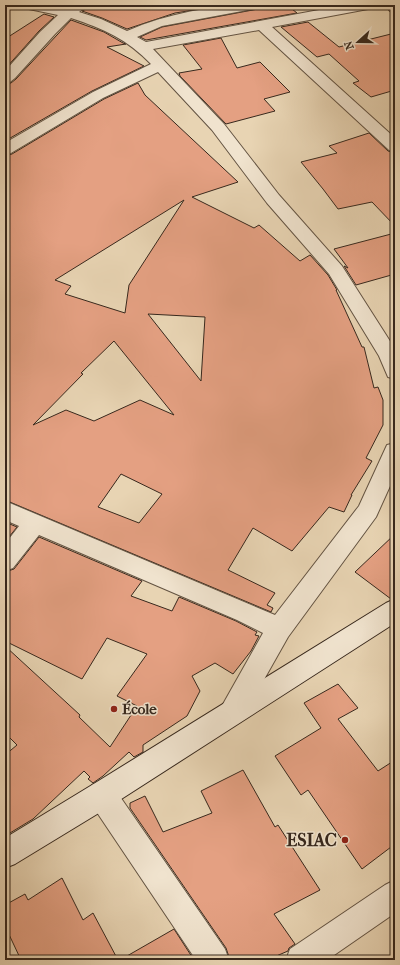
<svg xmlns="http://www.w3.org/2000/svg" width="400" height="965" font-family="'IM FELL French Canon',serif">
<style>
.building{fill:#e4a082;stroke:#37281d;fill-rule:evenodd}
.lines{fill:none;stroke-linecap:round;stroke-linejoin:round}
.street-casing{stroke:#635342;stroke-width:2}
.secondary-casing{stroke:#37281d;stroke-width:2}
.street{fill:#f0e3ce;fill-rule:evenodd}
.secondary{fill:#f0e3ce;fill-rule:evenodd}
.poi-dot{fill:#8f2418;stroke:#f0e3ce;stroke-width:1.5}
.labels{text-anchor:middle;stroke-width:3;stroke-linejoin:round;paint-order:stroke}
.poi-label{font-size:15px;font-weight:bold;fill:#37281d;stroke:#f0e3ce;text-anchor:start}
.near-poi-label{font-size:18px;font-weight:bold;fill:#37281d;stroke:#f0e3ce;text-anchor:end}
</style>
<rect width="100%" height="100%" fill="#e8d4b3"/>
<filter id="stains"><feTurbulence type="fractalNoise" baseFrequency=".005" numOctaves="4"/><feColorMatrix values="0 0 0 0 .2 0 0 0 0 .09 0 0 0 0 .02 0 0 0 .5 -.17"/></filter>
<radialGradient id="worn" r=".72"><stop offset=".6" stop-color="#630" stop-opacity="0"/><stop offset="1" stop-color="#630" stop-opacity=".3"/></radialGradient>
<path class="building" d="M 94,5 L 226,5 L 175,13 L 127,29 L 102,18 L 82,11 Z
M 261,5 L 287,5 L 297,13 L 146,40 L 140,37 L 162,27 L 258,9 Z
M 44,14 L 54,17 L 39,31 L 5,69 L 5,39 Z
M 71,20 L 104,32 L 123,43 L 126,44 L 107,47 L 144,66 L 92,91 L 5,141 L 5,84 L 11,83 L 16,79 Z
M 308,22 L 339,47 L 395,33 L 395,90 L 371,97 L 353,83 L 359,81 L 329,54 L 317,57 L 281,27 Z
M 221,38 L 237,68 L 260,62 L 290,92 L 264,99 L 275,111 L 226,124 L 180,76 L 179,73 L 202,69 L 183,45 Z
M 138,83 L 145,95 L 238,182 L 192,197 L 254,228 L 259,225 L 300,261 L 310,255 L 328,275 L 337,290 L 336,290 L 362,347 L 364,347 L 374,388 L 378,387 L 383,400 L 383,425 L 366,458 L 372,461 L 351,495 L 352,495 L 344,512 L 329,507 L 292,551 L 253,528 L 228,570 L 275,593 L 267,605 L 273,608 L 271,612 L 5,500 L 5,156 L 12,154 L 104,99 ZM 184,200 L 129,285 L 125,313 L 65,294 L 71,286 L 55,280 ZM 148,314 L 205,317 L 201,381 ZM 114,341 L 174,415 L 140,400 L 94,421 L 66,410 L 33,425 L 83,374 L 81,373 ZM 121,474 L 162,494 L 139,523 L 98,507 Z
M 369,133 L 388,151 L 395,153 L 395,226 L 372,202 L 338,209 L 323,189 L 301,162 L 337,153 L 329,146 Z
M 395,233 L 395,274 L 356,285 L 344,266 L 348,268 L 334,249 Z
M 5,522 L 17,527 L 5,542 Z
M 395,534 L 395,598 L 391,599 L 355,572 Z
M 39,537 L 142,581 L 131,596 L 172,611 L 179,597 L 236,621 L 257,632 L 255,635 L 259,636 L 251,651 L 233,674 L 215,663 L 192,676 L 200,691 L 187,716 L 143,745 L 143,752 L 134,757 L 129,752 L 103,776 L 93,783 L 88,779 L 90,777 L 84,771 L 33,819 L 5,836 L 5,755 L 17,745 L 5,733 L 5,646 L 80,715 L 79,717 L 110,747 L 137,706 L 117,696 L 147,654 L 107,638 L 82,679 L 5,641 L 5,572 L 14,569 Z
M 338,684 L 358,708 L 338,719 L 378,771 L 395,760 L 395,844 L 362,869 L 308,790 L 301,795 L 275,756 L 321,728 L 304,703 Z
M 243,770 L 275,827 L 278,825 L 320,890 L 274,914 L 295,944 L 289,948 L 288,951 L 267,960 L 230,960 L 226,948 L 130,808 L 130,803 L 145,796 L 163,832 L 212,813 L 201,791 Z
M 62,878 L 83,920 L 93,913 L 118,960 L 21,960 L 5,926 L 5,905 L 25,894 L 28,900 Z
M 174,929 L 194,960 L 120,960 Z"/>
<g class="lines">
<defs>
<path id="street" d="M 22,5 L 50,5 L 66,8 L 71,5 L 84,5 L 83,9 L 79,12 L 101,19 L 127,31 C 169,13 214,5 260,5 L 258,8 L 253,9 L 162,26 L 137,37 L 146,42 L 346,5 L 375,5 L 373,8 L 368,9 L 272,27 L 395,138 L 395,152 L 389,150 L 259,30 L 153,49 L 224,124 L 279,195 L 342,266 L 395,349 L 395,379 L 388,377 L 379,356 L 329,274 L 267,203 L 212,130 L 158,72 L 103,98 L 11,153 L 5,155 L 5,143 L 93,92 L 151,64 C 127,39 104,29 71,18 L 55,34 L 15,78 L 10,82 L 5,83 L 5,71 L 40,32 L 58,15 L 24,8 Z
M 385,5 L 395,5 L 395,12 L 390,11 Z
M 395,443 L 395,475 L 376,517 L 288,637 L 240,722 L 231,725 L 222,722 L 218,713 L 263,633 L 237,620 L 39,535 L 13,568 L 5,571 L 5,544 L 19,526 L 5,520 L 5,501 L 275,615 L 359,506 L 387,445 Z
M 102,781 L 112,785 L 225,949 L 229,960 L 196,960 L 92,805 L 88,795 L 92,785 Z
M 395,880 L 395,913 L 327,960 L 286,960 L 290,949 L 385,885 Z"/>
<path id="secondary" d="M 395,599 L 395,623 L 112,805 L 15,864 L 5,868 L 5,838 L 92,785 L 386,603 Z"/>
</defs>
<use href="#street" class="street-casing"/>
<use href="#secondary" class="secondary-casing"/>
<use href="#street" class="street"/>
<use href="#secondary" class="secondary"/>
</g>
<g class="poi-dot">
<circle cx="114" cy="709" r="4"/>
<circle cx="345" cy="840" r="4"/>
</g>
<g class="labels">
<g class="poi-label">
<text x="122" y="714">École</text>
</g>
<g class="near-poi-label">
<text x="337" y="846">ESIAC</text>
</g>
</g>
<rect width="400" height="965" fill="none" stroke="#e8d4b3" stroke-width="20"/>
<rect x="6" y="6" width="388" height="953" fill="none" stroke="#37281d" stroke-width="2"/>
<rect x="10" y="10" width="380" height="945" fill="none" stroke="#37281d"/>
<g transform="translate(358 42) rotate(249)" stroke="#f0e3ce" stroke-width="3" paint-order="stroke">
<path d="M0-3L7 15L0 10L-7 15Z" fill="#37281d"/>
<text y="-6" font-size="11" font-weight="bold" text-anchor="middle" fill="#37281d">N</text>
</g>
<rect width="100%" height="100%" filter="url(#stains)"/>
<rect width="100%" height="100%" fill="url(#worn)"/>
</svg>
